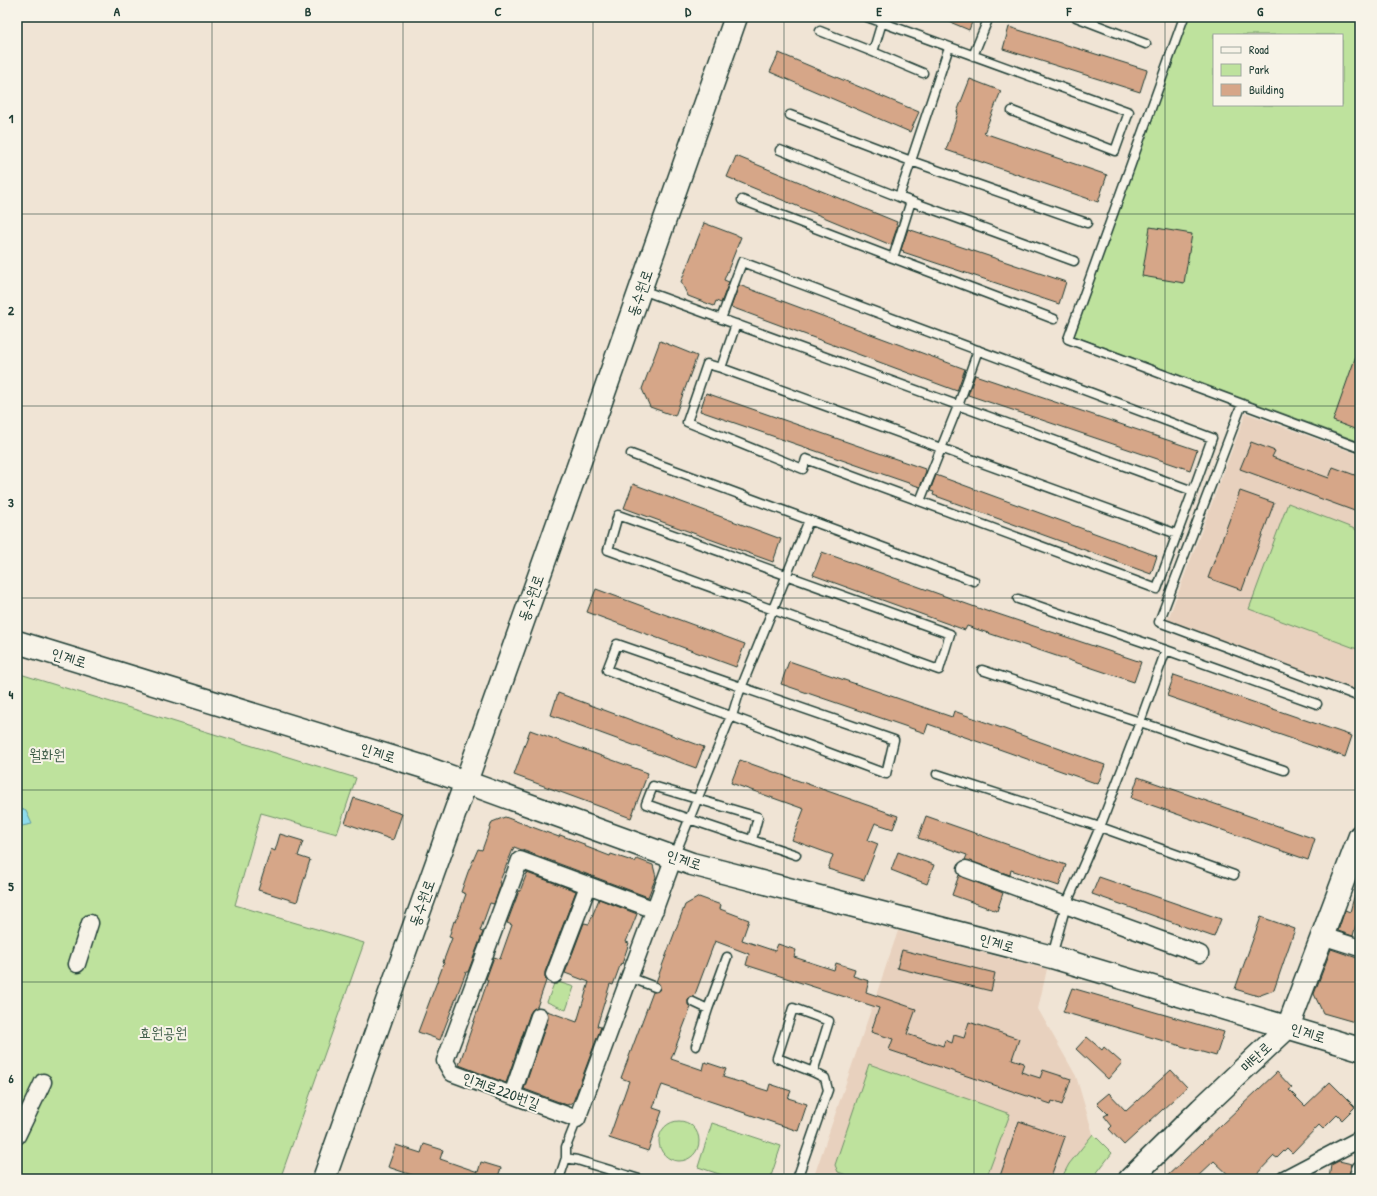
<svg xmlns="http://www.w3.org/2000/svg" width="1377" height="1196" font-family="'Patrick Hand','Poor Story',sans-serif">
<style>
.built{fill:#e8d1be}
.green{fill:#bee29d;stroke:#6e9068;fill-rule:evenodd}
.water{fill:#8edced;stroke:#629ca3}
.building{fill:#d6a688;stroke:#1f3d34}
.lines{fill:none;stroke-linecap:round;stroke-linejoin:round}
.lane-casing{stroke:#1f3d34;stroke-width:11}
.street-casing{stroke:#1f3d34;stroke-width:19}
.secondary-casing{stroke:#1f3d34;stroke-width:25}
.lane{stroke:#f7f3e8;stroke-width:8}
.street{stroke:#f7f3e8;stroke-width:16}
.secondary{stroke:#f7f3e8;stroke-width:22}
.grid{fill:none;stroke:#1f3d34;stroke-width:1;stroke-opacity:0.55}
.labels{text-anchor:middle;stroke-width:4;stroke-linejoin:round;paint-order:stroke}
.street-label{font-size:15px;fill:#1f3d34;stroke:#f7f3e8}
.park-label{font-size:15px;fill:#3f5e49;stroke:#f7f3e8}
.neatline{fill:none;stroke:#1f3d34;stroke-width:1.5}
.grid-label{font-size:13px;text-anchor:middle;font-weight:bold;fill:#1f3d34}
</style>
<rect width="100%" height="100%" fill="#f0e4d5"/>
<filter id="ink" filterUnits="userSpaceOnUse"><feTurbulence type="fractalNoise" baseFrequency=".025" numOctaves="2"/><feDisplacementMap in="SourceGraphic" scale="8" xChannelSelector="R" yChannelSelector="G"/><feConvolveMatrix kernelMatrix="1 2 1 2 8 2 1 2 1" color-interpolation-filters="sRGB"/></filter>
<g filter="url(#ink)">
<path class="built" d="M 1246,413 L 1360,455 L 1360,693 L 1167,622 Z
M 898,931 L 1047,969 L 1038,1009 L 1076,1076 L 1093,1134 L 1069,1164 L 1061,1179 L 813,1179 Z"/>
<path class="green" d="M 1188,17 L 1360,17 L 1360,442 L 1074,336 ZM 1214,35 L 1342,35 L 1342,105 L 1214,105 Z
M 1288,503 L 1360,531 L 1360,650 L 1249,609 Z
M 17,673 L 356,778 L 337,834 L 261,813 L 235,905 L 364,943 L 280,1179 L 17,1179 Z
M 555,981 L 574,987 L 566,1010 L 547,1002 Z
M 869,1064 L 1010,1114 L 986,1179 L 858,1179 L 838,1172 L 835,1165 Z
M659 1141a20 20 0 1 1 40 0a20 20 0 1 1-40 0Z
M 712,1123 L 781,1146 L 770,1179 L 734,1179 L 698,1167 Z
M 1093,1134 L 1112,1153 L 1092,1179 L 1061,1179 L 1069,1164 Z"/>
<path class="water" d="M 17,807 L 20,807 L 26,811 L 32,824 L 17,827 Z"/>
<path class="building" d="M 938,17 L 974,17 L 969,30 Z
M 1009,27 L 1147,70 L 1140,92 L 1003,49 Z
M 779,53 L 919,112 L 910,132 L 770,72 Z
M 970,79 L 1001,91 L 984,133 L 1107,175 L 1098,202 L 946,150 L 958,113 L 957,112 Z
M 736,156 L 897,222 L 896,225 L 898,225 L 891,245 L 727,177 Z
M 704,223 L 741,237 L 724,280 L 729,282 L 721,303 L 716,301 L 714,306 L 688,296 L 681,282 Z
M 1150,227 L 1192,234 L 1184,283 L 1142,276 Z
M 908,229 L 1066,282 L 1059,304 L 903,252 L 904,251 L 901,250 Z
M 739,285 L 965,369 L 957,391 L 731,307 Z
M 660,341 L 697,356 L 675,416 L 650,407 L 642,389 Z
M 1358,350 L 1360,351 L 1360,431 L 1333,421 Z
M 975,375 L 1197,450 L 1190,470 L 968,395 Z
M 706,393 L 925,469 L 926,471 L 920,487 L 700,411 Z
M 1251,442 L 1275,451 L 1272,457 L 1329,478 L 1333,467 L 1360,477 L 1360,513 L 1240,469 Z
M 936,475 L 1157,556 L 1151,574 L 933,495 L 934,492 L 930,491 Z
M 633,484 L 781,539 L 773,562 L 624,508 Z
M 1240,491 L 1274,503 L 1242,590 L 1208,578 Z
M 822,552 L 989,612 L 989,611 L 1141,662 L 1134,682 L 967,626 L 965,630 L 813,575 Z
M 596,589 L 745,644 L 736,667 L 587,612 Z
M 789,661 L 952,717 L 954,711 L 1105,765 L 1098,784 L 928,724 L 925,733 L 781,684 Z
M 1174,675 L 1352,736 L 1345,757 L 1167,696 Z
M 558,693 L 704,747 L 696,768 L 551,715 Z
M 530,730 L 648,773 L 631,818 L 514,775 Z
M 740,760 L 898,816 L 893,829 L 875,823 L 868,840 L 878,844 L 864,880 L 828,869 L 833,855 L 792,840 L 804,809 L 731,783 Z
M 1138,777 L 1315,839 L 1308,860 L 1131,798 Z
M 354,798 L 402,814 L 393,840 L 345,823 Z
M 926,816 L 1066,865 L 1059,886 L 1011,870 L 1010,875 L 965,860 L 967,855 L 918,838 Z
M 505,817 L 559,837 L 560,835 L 584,844 L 584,846 L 610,856 L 611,854 L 635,862 L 637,859 L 653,865 L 656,877 L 648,897 L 514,847 L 499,883 L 501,884 L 494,904 L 490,903 L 480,931 L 483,932 L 468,972 L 466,972 L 440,1040 L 418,1032 L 444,963 L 443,962 L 452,938 L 449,937 L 454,921 L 456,922 L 466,894 L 461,892 L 468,872 L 478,849 L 482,850 L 492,822 Z
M 280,834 L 303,841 L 298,856 L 310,860 L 297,902 L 258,890 L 271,849 L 275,851 Z
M 898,852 L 934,865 L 927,884 L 891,870 Z
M 527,873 L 576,891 L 545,972 L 545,976 L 546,981 L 537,1007 L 533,1009 L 530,1013 L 506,1083 L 459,1065 L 488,980 L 486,979 L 494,957 L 500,959 L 512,925 L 507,923 L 519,891 L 520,891 Z
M 959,875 L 1003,893 L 997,911 L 952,895 Z
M 1099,877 L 1221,919 L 1214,937 L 1092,894 Z
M 1357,886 L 1360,886 L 1360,926 L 1356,925 L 1353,936 L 1338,931 L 1345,910 L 1350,912 Z
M 699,897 L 721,905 L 720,909 L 749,920 L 742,940 L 775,951 L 778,944 L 796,950 L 794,957 L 834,970 L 836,963 L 855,969 L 853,976 L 869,981 L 866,992 L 916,1009 L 907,1034 L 943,1046 L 945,1040 L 952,1043 L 954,1035 L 964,1038 L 969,1022 L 1019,1039 L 1012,1059 L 1024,1063 L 1021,1072 L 1040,1078 L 1043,1070 L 1071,1079 L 1062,1105 L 1052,1101 L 1051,1104 L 889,1050 L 893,1039 L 871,1032 L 879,1008 L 746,965 L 749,954 L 715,941 L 694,997 L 690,997 L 688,1000 L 688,1005 L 691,1007 L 671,1059 L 703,1070 L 705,1062 L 726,1069 L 723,1077 L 768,1091 L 770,1084 L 791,1091 L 788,1098 L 807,1104 L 798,1131 L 662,1085 L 653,1108 L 662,1111 L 648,1151 L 609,1138 L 629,1081 L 621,1078 L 653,992 L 658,991 L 660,989 L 659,984 L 656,982 L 685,905 Z
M 599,899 L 637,914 L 626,942 L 629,943 L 622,964 L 621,963 L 613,985 L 610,984 L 597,1026 L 601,1027 L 573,1102 L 567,1105 L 524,1089 L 548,1019 L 547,1011 L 577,1022 L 589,982 L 565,973 L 584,923 L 589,924 Z
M 1261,917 L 1295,929 L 1274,990 L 1258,996 L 1235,989 Z
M 1331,949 L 1360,959 L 1360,1017 L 1358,1023 L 1323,1013 L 1314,994 Z
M 902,950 L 995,973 L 991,991 L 897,968 Z
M 1072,988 L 1224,1032 L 1216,1056 L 1063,1012 Z
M 1087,1037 L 1102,1050 L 1104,1047 L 1122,1063 L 1108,1079 L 1076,1049 Z
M 1171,1070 L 1187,1087 L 1124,1145 L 1109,1129 L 1112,1126 L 1104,1116 L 1108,1114 L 1097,1103 L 1109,1093 L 1126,1111 Z
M 1277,1072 L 1292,1088 L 1289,1090 L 1305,1106 L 1330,1082 L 1355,1107 L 1342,1120 L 1337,1115 L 1323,1129 L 1319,1125 L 1292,1153 L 1287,1148 L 1277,1158 L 1274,1156 L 1252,1179 L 1233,1179 L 1214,1161 L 1195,1179 L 1164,1179 Z
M 1019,1121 L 1065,1137 L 1050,1179 L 999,1179 Z
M 424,1144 L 443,1150 L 440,1159 L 478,1172 L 481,1162 L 501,1168 L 497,1179 L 424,1179 L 388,1167 L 396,1145 L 421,1153 Z
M 1339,1161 L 1352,1164 L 1348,1179 L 1329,1179 L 1331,1165 Z"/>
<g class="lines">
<defs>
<path id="lane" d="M 867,17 L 1129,112 L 1115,151 L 1012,111
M 1076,17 L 1146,44
M 1184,17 L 1068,339 L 1360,448
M 882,22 L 873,52 L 923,73
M 820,31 L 873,52
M 949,47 L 911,161 L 1087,223
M 973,56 L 989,17
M 790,115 L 911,161 L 899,197 L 1074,261
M 780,150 L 899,197
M 742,200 L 893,258
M 911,201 L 893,258 L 1054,319
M 642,290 L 1193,491 L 1177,534 L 721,368 L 736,324
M 721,319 L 742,262 L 1212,438 L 1193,491
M 721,368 L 707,364 L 687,422 L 803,469 L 806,459 L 1157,589 L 1177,534
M 1242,404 L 1159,622 L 1360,697
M 631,454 L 809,520 L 739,693 L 732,716 L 728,723 L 674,857
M 920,501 L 958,406 L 978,350
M 618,515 L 950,634 L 939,670 L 608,550 Z
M 809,520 L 974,581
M 1018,599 L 1166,650
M 617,644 L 894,740 L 886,774 L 607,670 Z
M 982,670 L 1140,722 L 1100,827 L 1066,905 L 1052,956
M 1284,770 L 1140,722 L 1166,650 L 1317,704
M 937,774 L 1100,827 L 1234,875
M 752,840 L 758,817 L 653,786 L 646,804 C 696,822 746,838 796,855
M 629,977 L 655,987
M 693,1002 L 708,1009 L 727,957
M 696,1046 L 708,1009
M 577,1119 L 566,1147 L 566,1158 L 577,1160 L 639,1179
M 559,1179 L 566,1158
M 797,1179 L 828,1090 L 825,1078 L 813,1072 L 777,1058 L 793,1008 L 829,1021 L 813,1072"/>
<path id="street" d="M 966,869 L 1200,954
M 655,910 L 520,860 L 445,1061 L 452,1073 L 577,1119 L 674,857
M 1322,936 L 1360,948
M 77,964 L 90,923
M 554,975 L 588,886
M 512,1095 L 539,1016
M 17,1136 L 43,1082
M 1284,1179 L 1360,1139
M 1357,1179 L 1360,1169"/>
<path id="secondary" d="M 17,642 L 424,767 L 692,864 L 1052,957 L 1360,1049
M 324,1179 C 371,1044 420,911 468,776 C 558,523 648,271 736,17
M 1130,1179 L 1201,1109 L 1288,1027 L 1360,836"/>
</defs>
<use href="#lane" class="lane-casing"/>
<use href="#street" class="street-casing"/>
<use href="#secondary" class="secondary-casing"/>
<use href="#lane" class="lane"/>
<use href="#street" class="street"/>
<use href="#secondary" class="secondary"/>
</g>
</g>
<path class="grid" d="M 212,17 L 212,1179M 403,17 L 403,1179M 593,17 L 593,1179M 784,17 L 784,1179M 974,17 L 974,1179M 1165,17 L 1165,1179M 17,214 L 1360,214M 17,406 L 1360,406M 17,598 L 1360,598M 17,790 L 1360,790M 17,982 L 1360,982"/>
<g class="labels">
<g class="street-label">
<text transform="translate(640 293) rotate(-71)" y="5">동수원로</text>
<text transform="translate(531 598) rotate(-70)" y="5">동수원로</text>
<text transform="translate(69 658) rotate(17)" y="5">인계로</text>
<text transform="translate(378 753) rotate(17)" y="5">인계로</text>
<text transform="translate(684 860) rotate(18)" y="5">인계로</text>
<text transform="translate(422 903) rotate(-70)" y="5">동수원로</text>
<text transform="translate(997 943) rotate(15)" y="5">인계로</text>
<text transform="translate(1308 1033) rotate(17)" y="5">인계로</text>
<text transform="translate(1256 1057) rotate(-43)" y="5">매탄로</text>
<text transform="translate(501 1091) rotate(20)" y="5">인계로220번길</text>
</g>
<g class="park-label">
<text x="47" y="760">월화원</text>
<text x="163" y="1038">효원공원</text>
</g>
</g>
<rect width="1377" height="1196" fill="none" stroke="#f7f3e8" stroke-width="44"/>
<rect x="1213" y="34" width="130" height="72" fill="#f7f3e8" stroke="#a1aaa0"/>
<rect x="1221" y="47" width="20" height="6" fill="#f7f3e8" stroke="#a1aaa0"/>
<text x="1249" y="54" font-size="12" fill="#1f3d34">Road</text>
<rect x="1221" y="64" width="20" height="12" fill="#bee29d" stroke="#a1aaa0"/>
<text x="1249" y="74" font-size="12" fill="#1f3d34">Park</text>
<rect x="1221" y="84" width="20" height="12" fill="#d6a688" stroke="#a1aaa0"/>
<text x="1249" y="94" font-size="12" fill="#1f3d34">Building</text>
<rect x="22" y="22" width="1333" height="1152" class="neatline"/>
<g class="grid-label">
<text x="117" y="16">A</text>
<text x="308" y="16">B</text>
<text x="498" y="16">C</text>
<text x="688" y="16">D</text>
<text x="879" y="16">E</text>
<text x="1069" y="16">F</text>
<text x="1260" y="16">G</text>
<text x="11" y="123">1</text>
<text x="11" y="315">2</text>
<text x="11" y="507">3</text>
<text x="11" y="699">4</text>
<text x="11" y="891">5</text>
<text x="11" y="1083">6</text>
</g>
</svg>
